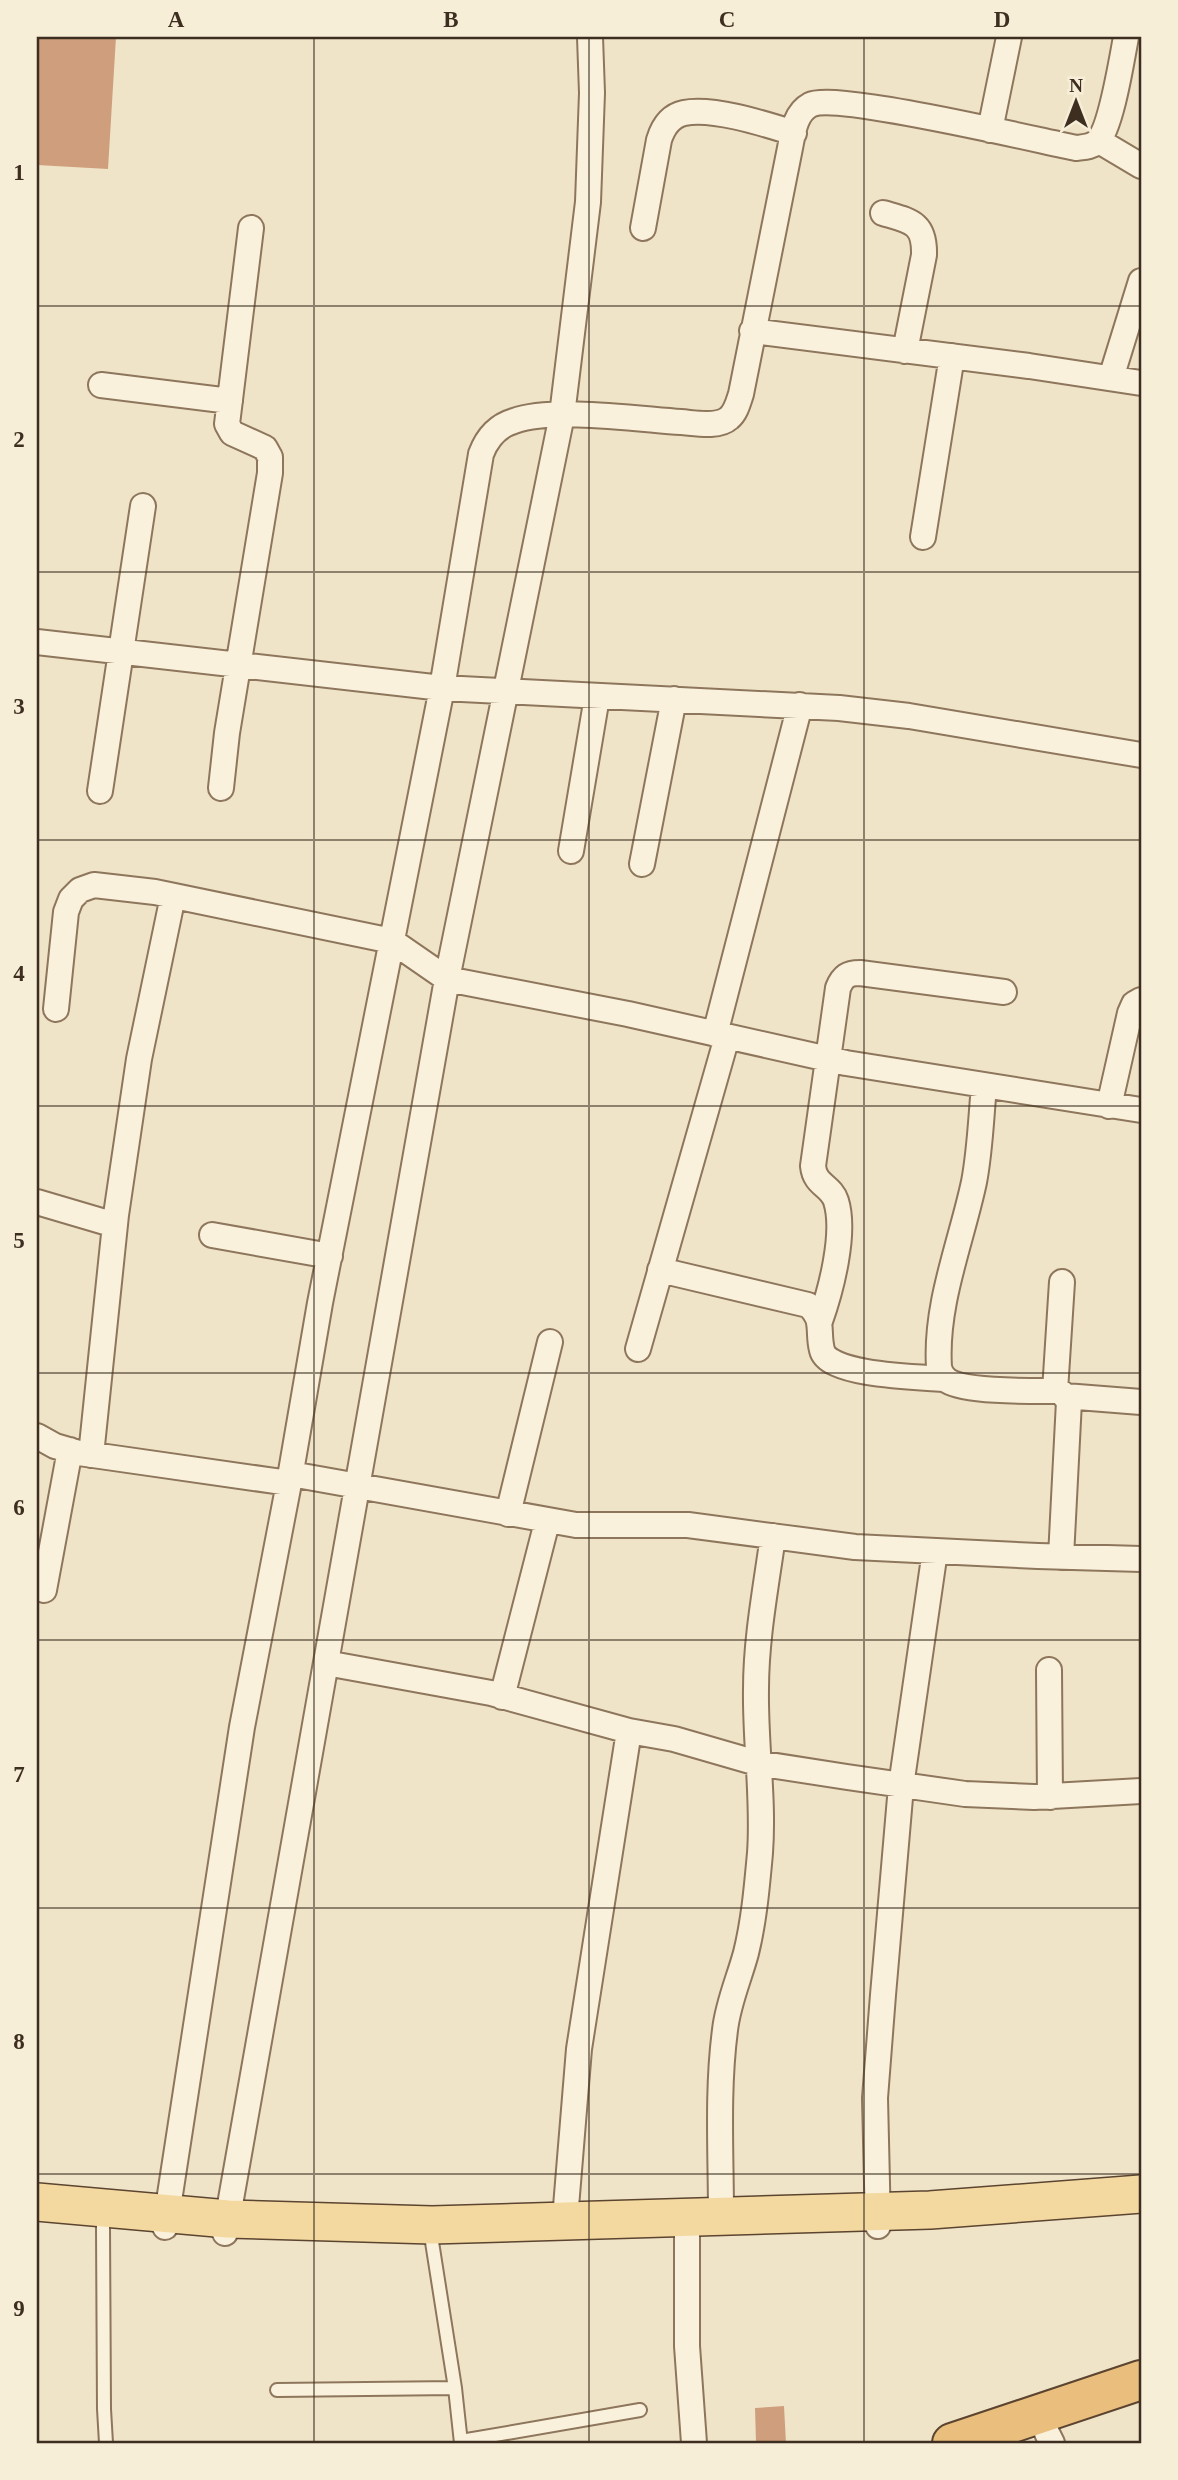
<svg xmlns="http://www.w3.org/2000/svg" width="1178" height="2480" font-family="Georgia,serif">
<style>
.building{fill:#cf9f7d}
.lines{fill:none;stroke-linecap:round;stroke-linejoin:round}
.service-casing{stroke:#8d765c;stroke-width:16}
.minor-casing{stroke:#8d765c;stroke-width:28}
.primary-casing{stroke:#5b4430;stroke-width:40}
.trunk-casing{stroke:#5b4430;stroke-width:42}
.service{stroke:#faf1dc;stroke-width:12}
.minor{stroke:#faf1dc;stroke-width:24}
.primary{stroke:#f3d9a0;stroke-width:37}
.trunk{stroke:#eabe7c;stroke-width:38}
.grid{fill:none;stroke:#3d2e20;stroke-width:2;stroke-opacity:0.55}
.neatline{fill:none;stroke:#3d2e20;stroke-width:2.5}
.grid-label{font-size:23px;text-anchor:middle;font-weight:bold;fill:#3d2e20}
</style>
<rect width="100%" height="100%" fill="#f0e4c8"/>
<path class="building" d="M 37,37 L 116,37 L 108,169 L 37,165 Z
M 784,2406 L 786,2443 L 756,2443 L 755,2408 Z"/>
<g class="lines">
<defs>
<path id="service" d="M 103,2226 L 104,2409 L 106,2443
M 432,2242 L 455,2388 L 461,2443
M 277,2390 L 455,2388
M 461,2441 L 640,2410"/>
<path id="minor" d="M 990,130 L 1009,37
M 1099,141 L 1141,166
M 883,213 C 910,221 925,222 924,255 L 905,351
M 643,228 L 659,140 C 663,127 670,116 684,113 C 713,107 765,124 794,133
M 752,331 L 1029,366 L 1141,383
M 1111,378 L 1141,281
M 101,385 L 230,401
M 923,537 L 952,356
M 37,642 L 442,688 L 839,708 L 909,716 L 1141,755
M 221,788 L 227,733 L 270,473 L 270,457 L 265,448 L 232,433 L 227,424 L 251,228
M 100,791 L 143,506
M 571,851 L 597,697
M 642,864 L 674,699
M 56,1009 L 66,912 L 71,899 L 80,890 L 94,885 L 155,892 L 392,941 L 447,979 L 628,1014 L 846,1063 L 1141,1110
M 715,1034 L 800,705
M 984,1086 C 981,1118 980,1151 974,1182 C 961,1243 935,1304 939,1367 C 940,1373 942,1377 948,1381 C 966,1392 1032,1391 1055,1391 L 1061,1392 L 1069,1401 L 1061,1557
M 1109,1106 L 1130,1013 L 1134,1004 L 1141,1000
M 37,1202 L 115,1225
M 212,1235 L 330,1256
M 660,1270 L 808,1305 C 825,1319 817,1331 822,1350 C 828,1376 920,1377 945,1379
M 820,1321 C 831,1290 846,1233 836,1201 C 831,1185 815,1186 813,1166 L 838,988 C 843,976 848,973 860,973 L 1004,992
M 638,1349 L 727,1037
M 1055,1391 L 1062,1282
M 1065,1396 L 1141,1402
M 37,1436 L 55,1446 L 79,1453 L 289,1483
M 91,1455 L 116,1215 L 139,1059 L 173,896
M 291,1474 L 576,1525 L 688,1525 L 855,1547 L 1038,1556 L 1141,1559
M 508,1514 L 550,1342
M 44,1590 L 70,1450
M 326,1663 L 491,1693 L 629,1731 L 674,1739 L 757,1763 L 847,1777 L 965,1794 L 1034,1797 L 1141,1791
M 1049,1670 L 1050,1797
M 502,1697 L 547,1522
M 721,2216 C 721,2154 717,2091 725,2030 C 728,2003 739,1979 746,1953 C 754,1921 757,1886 760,1853 C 764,1798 755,1744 756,1689 C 756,1638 766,1587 773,1536
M 565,2219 L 579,2049 L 629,1731
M 878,2226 L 875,2098 L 883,1995 L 901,1786 L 935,1551
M 165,2227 L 242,1727 L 289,1483 L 320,1303 L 442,688 L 481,454 C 487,438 497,426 514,421 C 554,407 637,419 681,422 C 695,423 718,428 729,418 C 736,412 738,403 741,394 L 790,148 C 793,133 795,113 810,105 C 836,92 1036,140 1076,148 C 1084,147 1091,147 1097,142 C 1111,129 1122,58 1126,37
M 225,2233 L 447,979 L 562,415 L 588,202 L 592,93 L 590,37
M 687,2233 L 687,2346 L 694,2443
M 1047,2433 L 1052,2443"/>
<path id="primary" d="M 37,2202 L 228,2219 L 432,2225 L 930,2210 L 1141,2194"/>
<path id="trunk" d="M 952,2443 L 1141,2380"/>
</defs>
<use href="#service" class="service-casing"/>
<use href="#minor" class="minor-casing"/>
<use href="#primary" class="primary-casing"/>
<use href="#trunk" class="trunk-casing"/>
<use href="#service" class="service"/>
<use href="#minor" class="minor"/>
<use href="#primary" class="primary"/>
<use href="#trunk" class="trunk"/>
</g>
<path class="grid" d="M 314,37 L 314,2443M 589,37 L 589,2443M 864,37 L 864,2443M 37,306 L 1141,306M 37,572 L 1141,572M 37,840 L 1141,840M 37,1106 L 1141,1106M 37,1373 L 1141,1373M 37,1640 L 1141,1640M 37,1908 L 1141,1908M 37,2174 L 1141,2174"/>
<rect width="1178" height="2480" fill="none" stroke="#f7eed8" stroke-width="77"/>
<g transform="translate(1076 102)" stroke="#f7eed8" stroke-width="5" paint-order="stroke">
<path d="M0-5L12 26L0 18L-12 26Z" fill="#3d2e20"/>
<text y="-10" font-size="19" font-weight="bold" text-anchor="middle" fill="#3d2e20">N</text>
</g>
<rect x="38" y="38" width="1102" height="2404" class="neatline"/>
<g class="grid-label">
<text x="176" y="27">A</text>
<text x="451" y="27">B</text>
<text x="727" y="27">C</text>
<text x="1002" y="27">D</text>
<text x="19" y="180">1</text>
<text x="19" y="447">2</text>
<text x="19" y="714">3</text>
<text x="19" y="981">4</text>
<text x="19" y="1248">5</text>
<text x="19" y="1515">6</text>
<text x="19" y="1782">7</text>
<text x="19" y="2049">8</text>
<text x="19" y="2316">9</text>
</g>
</svg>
